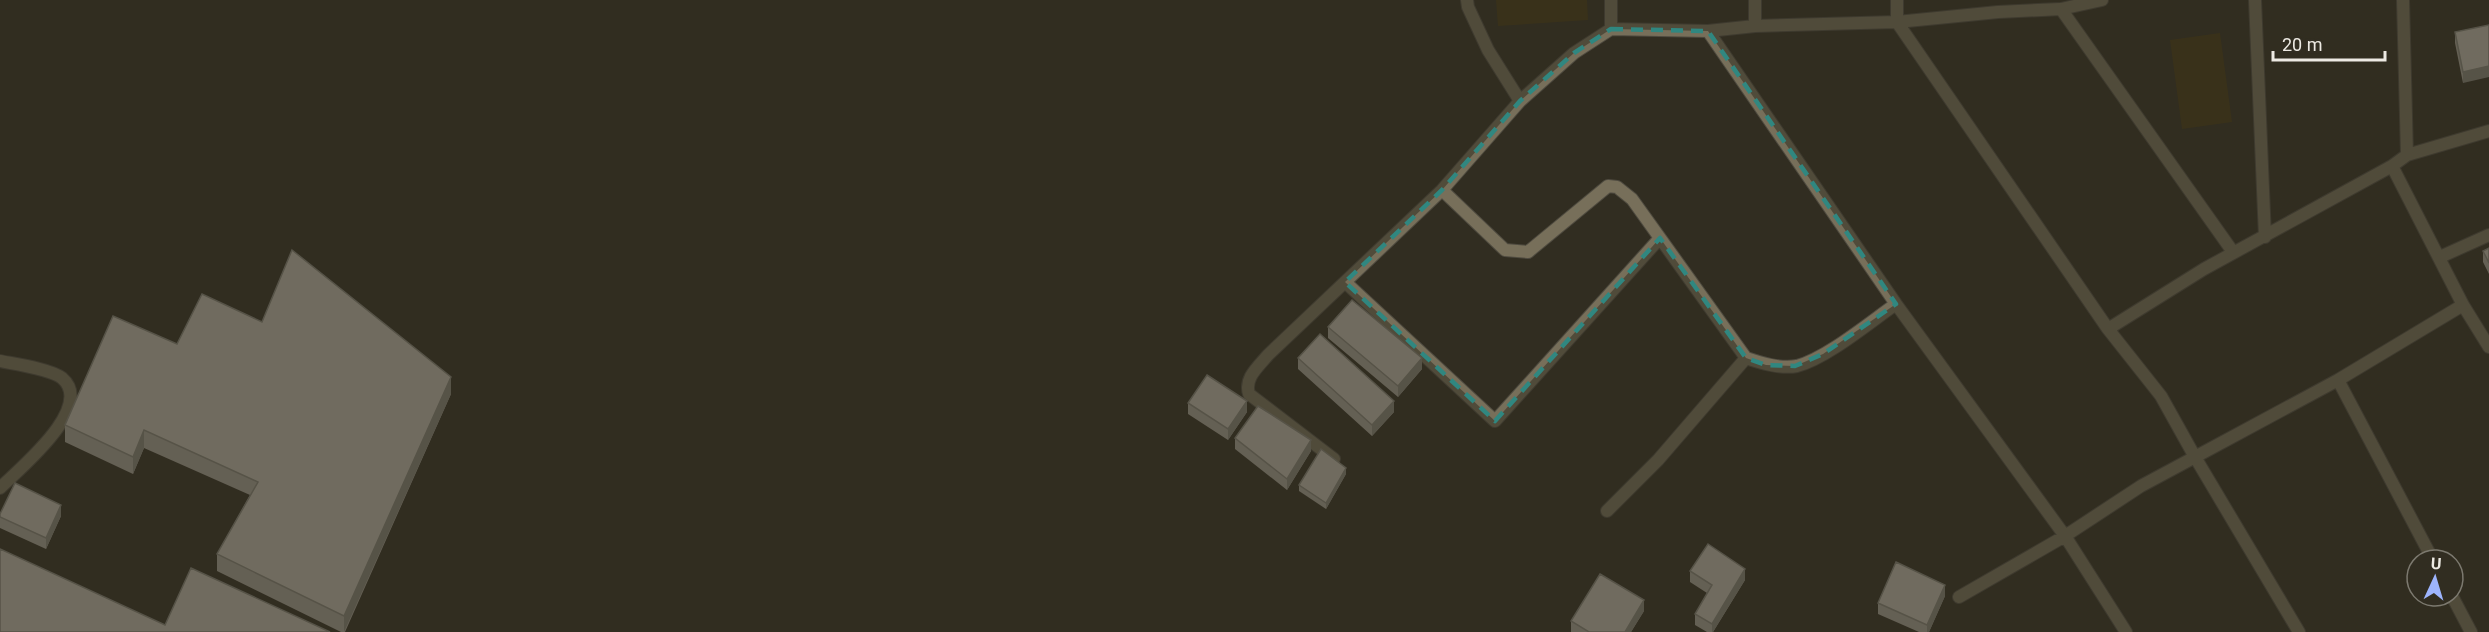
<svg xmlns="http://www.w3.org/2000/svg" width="2489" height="632" font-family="Roboto,sans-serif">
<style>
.green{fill:#433612}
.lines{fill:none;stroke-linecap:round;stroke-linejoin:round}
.lane-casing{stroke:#4f4b40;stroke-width:14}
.street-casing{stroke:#4f4b40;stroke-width:14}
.lane{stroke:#776f5a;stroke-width:12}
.street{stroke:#776f5a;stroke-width:12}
.wall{fill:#a39d92}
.shaded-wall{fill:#848077}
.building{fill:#bdb7aa;stroke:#848077;stroke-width:1.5}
.marked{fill:none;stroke:#308780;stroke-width:4.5;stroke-dasharray:12 8;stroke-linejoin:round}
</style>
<rect width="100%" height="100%" fill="#312d21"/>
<path class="green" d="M 1496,0 L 1587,0 L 1588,20 L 1498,26 Z
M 2220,33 L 2232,122 L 2182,129 L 2170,40 Z"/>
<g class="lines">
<defs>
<path id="lane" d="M 0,361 C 15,364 51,369 62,378 C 96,407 19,469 0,488"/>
<path id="street" d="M 1467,0 L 1468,7 L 1488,50 L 1520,101
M 1611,0 L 1611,29
M 1755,0 L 1755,26
M 1897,0 L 1897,22 L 2108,329
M 2255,0 L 2265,237
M 2061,9 L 2233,252
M 1708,31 L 1896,304 L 2065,536 L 2126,632
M 2407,155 L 2489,131
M 1442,190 L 1505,250 L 1528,252 L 1608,186 L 1617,187 L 1632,199 L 1746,358 C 1761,363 1780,369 1797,366 C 1827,358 1870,322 1896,304
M 2440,257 L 2489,235
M 1345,282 L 1495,421 L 1660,238
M 2463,305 L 2489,347
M 2338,380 L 2433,560
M 1334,459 L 1249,394 C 1244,378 1258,367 1268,355 L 1442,190 L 1520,101 L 1574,53 L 1611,29 L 1708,31 L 1755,26 L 1897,22 L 1998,12 L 2061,9 L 2102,0
M 1607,511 L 1658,460 L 1746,358
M 2452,596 L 2471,632
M 1959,597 L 2065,536 L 2141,486 L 2195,457 L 2161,396 L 2108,329 L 2204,269 L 2392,166 L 2407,155 L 2403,0
M 2299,632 L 2195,457 L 2338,380 L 2463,305 L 2392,166"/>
</defs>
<use href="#lane" class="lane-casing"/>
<use href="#street" class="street-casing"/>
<use href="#lane" class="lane"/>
<use href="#street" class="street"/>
</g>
<path class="wall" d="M 2489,25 L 2463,83 L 2455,43 L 2455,32 Z
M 2489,248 L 2489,274 L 2483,262 L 2483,251 Z
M 262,322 L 451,394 L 345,632 L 341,632 L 217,571 L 217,554 L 250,495 L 144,448 L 133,474 L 65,442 L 65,425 L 177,344 Z
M 1328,327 L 1422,369 L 1398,397 L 1328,338 Z
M 1298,358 L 1394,412 L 1372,436 L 1298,369 Z
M 1188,403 L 1247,412 L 1228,440 L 1188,414 Z
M 1235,438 L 1311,451 L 1287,490 L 1235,449 Z
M 1346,474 L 1326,509 L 1299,491 L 1299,485 Z
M 0,514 L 61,516 L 46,549 L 0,528 Z
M 1690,571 L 1745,580 L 1713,632 L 1707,632 L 1695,625 L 1695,614 L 1707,593 L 1690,582 Z
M 1945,596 L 1929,632 L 1919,632 L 1878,614 L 1878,603 Z
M 1644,611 L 1631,632 L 1571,632 L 1571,621 Z"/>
<path class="shaded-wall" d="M 2489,66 L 2489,77 L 2463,83 L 2463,72 Z
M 1422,358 L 1422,369 L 1398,397 L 1398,386 Z
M 451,377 L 451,394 L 344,632 L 344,616 Z
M 1247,401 L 1247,412 L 1228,440 L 1228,429 Z
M 1394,401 L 1394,412 L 1372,436 L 1372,425 Z
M 144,430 L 144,448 L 133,474 L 133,457 Z
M 1311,440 L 1311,451 L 1287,490 L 1287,479 Z
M 1346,468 L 1346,474 L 1326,509 L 1326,503 Z
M 61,505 L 61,516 L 46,549 L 46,538 Z
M 1745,569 L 1745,580 L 1713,632 L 1712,632 L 1712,624 Z
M 1945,585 L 1945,596 L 1929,632 L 1927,632 L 1927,625 Z
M 1644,600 L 1644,611 L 1631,632 L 1625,632 Z"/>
<path class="building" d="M 2489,25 L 2489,66 L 2463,72 L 2455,32 Z
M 2489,248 L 2489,263 L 2483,251 Z
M 292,250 L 451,377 L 344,616 L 217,554 L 258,482 L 144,430 L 133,457 L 65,425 L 113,316 L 177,344 L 202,294 L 262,322 Z
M 1352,300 L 1422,358 L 1398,386 L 1328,327 Z
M 1320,334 L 1394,401 L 1372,425 L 1298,358 Z
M 1207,375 L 1247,401 L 1228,429 L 1188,403 Z
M 1258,406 L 1311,440 L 1287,479 L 1235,438 Z
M 1321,449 L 1346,468 L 1326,503 L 1299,485 Z
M 15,483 L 61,505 L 46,538 L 0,517 L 0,514 Z
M 1708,544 L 1745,569 L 1712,624 L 1695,614 L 1712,585 L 1690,571 Z
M 0,549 L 165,625 L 191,568 L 330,632 L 0,632 Z
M 1896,562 L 1945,585 L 1927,625 L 1878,603 Z
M 1600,574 L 1644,600 L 1625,632 L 1589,632 L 1571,621 Z"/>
<path d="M0 0H2489V632H0ZM 1611,29 L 1708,31 L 1896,304 L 1823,354 L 1795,366 L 1766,365 L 1746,358 L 1660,238 L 1495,421 L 1345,282 L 1442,190 L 1520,101 L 1574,53 Z" fill="#312d21" fill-opacity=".55" fill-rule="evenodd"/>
<path class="marked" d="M 1611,29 L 1708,31 L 1896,304 L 1823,354 L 1795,366 L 1766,365 L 1746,358 L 1660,238 L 1495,421 L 1345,282 L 1442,190 L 1520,101 L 1574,53 Z"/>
<g transform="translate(2435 578) rotate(4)"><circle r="28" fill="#312d21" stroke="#7c796f" stroke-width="1.5"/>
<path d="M0-4.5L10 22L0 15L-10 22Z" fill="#9db4fd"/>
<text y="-9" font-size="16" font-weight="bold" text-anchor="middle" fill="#edeae3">U</text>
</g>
<path d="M2273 51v9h112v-9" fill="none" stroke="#edeae3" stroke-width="3"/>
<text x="2282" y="51" font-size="18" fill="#edeae3" stroke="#312d21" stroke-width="4.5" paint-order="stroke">20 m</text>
</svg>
